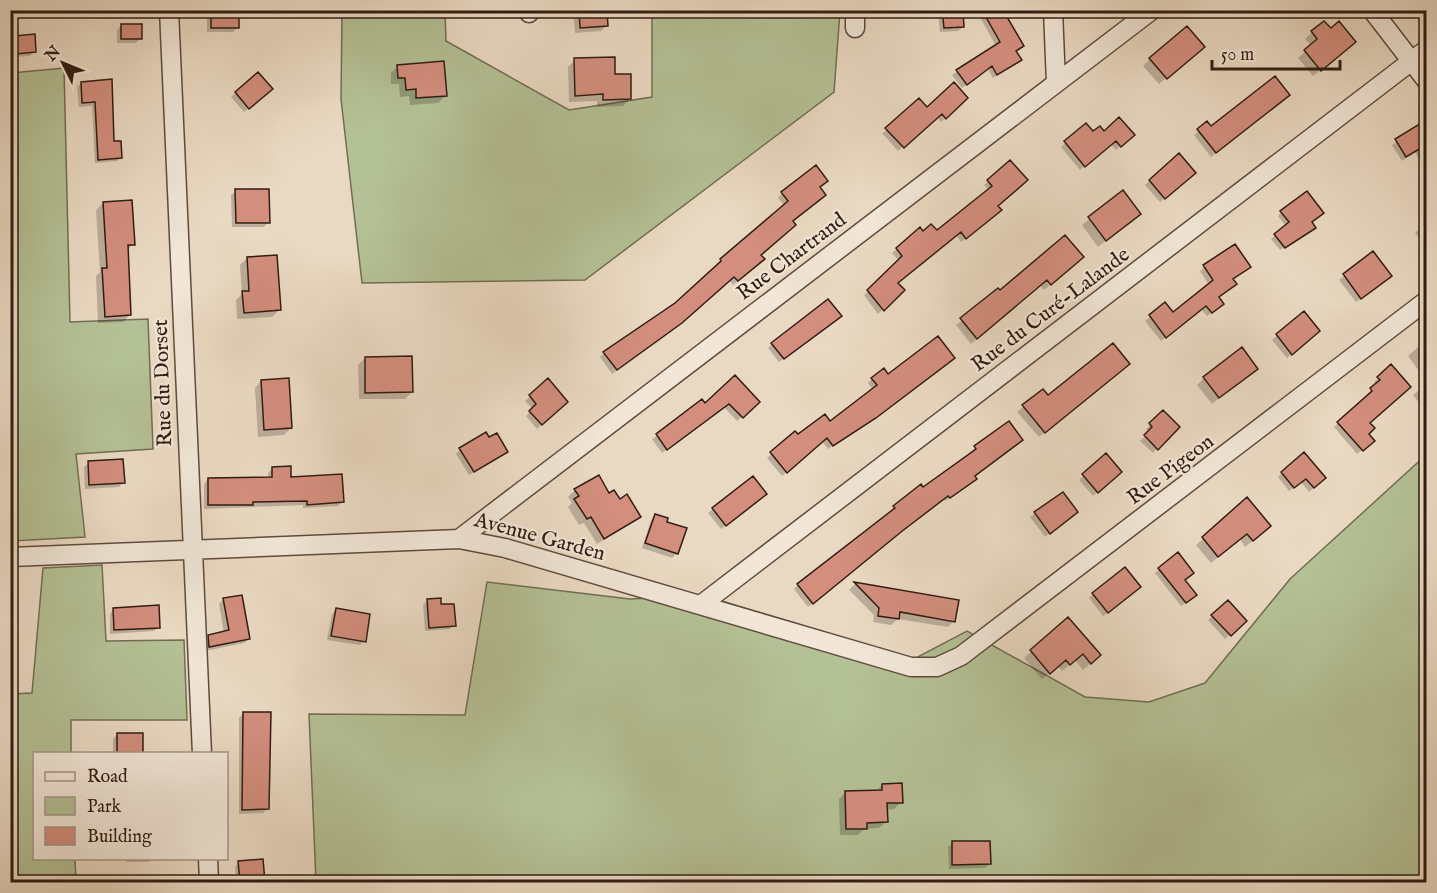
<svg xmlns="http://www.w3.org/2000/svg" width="1437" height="893" font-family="'IM FELL English',serif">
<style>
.green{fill:#b4c095;stroke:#726e54;stroke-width:1.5}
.shadow{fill:#0003}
.building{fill:#d38e7e;stroke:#311c12;stroke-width:1.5}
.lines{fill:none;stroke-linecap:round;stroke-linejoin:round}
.minor-casing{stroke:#5f4b3e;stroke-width:21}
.minor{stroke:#f1e6d7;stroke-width:18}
.labels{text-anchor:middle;stroke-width:4.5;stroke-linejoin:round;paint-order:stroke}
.street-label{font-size:21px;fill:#311c12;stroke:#f1e6d7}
</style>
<rect width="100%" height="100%" fill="#ead9c2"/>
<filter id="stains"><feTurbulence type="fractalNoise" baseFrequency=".00333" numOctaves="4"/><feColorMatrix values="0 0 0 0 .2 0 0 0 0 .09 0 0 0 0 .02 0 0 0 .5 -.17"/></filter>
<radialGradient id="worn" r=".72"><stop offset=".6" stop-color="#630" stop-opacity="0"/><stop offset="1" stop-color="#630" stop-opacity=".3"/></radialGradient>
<path class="green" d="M 342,11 L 445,11 L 446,41 L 569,110 L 652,97 L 652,11 L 840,11 L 834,92 L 585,280 L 362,283 L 341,99 Z
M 64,68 L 70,322 L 148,319 L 153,449 L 76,454 L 85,537 L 11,541 L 11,73 Z
M 1426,455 L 1426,882 L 316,882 L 309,714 L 465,715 L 487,582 L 630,599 L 702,595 L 914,659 L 967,631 L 1085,697 L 1149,702 L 1205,683 L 1290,579 Z
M 102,565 L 106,641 L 184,640 L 187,720 L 71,720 L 71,753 L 34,754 L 34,858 L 75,859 L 76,882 L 11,882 L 11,694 L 32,693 L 43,568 Z"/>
<path class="shadow" d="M 207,10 L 237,10 L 237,28 L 233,32 L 207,32 Z
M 573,10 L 606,10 L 607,25 L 601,31 L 575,33 Z
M 938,10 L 961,10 L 963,27 L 958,31 L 940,32 Z
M 976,10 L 1006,10 L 1003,14 L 1020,60 L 993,78 L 988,69 L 962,88 L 952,75 L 996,46 Z
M 1400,10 L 1410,10 L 1404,16 Z
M 122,25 L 140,39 L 136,43 L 117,43 L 117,30 Z
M 1312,32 L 1347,49 L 1313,76 L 1298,58 L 1311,46 L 1305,39 Z
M 15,37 L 35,51 L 30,56 L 12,57 L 10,42 Z
M 1196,54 L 1159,84 L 1143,66 L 1150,59 Z
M 575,60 L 630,99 L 623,106 L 597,107 L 597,101 L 569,102 L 568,67 Z
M 398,66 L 445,96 L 438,103 L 410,105 L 409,96 L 400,97 L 399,84 L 391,84 L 391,73 Z
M 258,74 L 266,93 L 244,112 L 231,97 Z
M 111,81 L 112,143 L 121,157 L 117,161 L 95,163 L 92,106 L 79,107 L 77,87 L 81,83 Z
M 966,98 L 941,122 L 937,117 L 898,151 L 882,133 L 927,109 Z
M 1284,99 L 1211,157 L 1194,135 L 1207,123 L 1211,128 Z
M 1423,124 L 1426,131 L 1426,155 L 1419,159 L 1415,152 L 1402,161 L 1392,145 Z
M 1086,125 L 1093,133 L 1133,135 L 1116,150 L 1111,145 L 1080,170 L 1061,147 Z
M 1178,155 L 1189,177 L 1160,202 L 1145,185 Z
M 1010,162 L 995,215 L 961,242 L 956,235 L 896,283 L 903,290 L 878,314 L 864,295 L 899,261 L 892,253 L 920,229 L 923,233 L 936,232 L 989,190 L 984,185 Z
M 821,185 L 760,255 L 759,263 L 733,285 L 729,280 L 676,327 L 612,374 L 600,357 L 604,353 L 676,304 L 718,266 L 721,261 L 785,206 L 778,198 L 782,193 Z
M 236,191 L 268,222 L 264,227 L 232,227 L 231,195 Z
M 1123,192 L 1139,214 L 1098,247 L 1082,225 Z
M 103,203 L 133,244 L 127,251 L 130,315 L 123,322 L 98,323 L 96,276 L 100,272 L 96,210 Z
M 1281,212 L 1310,222 L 1310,231 L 1280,250 L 1271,239 L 1286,226 L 1278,216 Z
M 1426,222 L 1426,246 L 1415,233 Z
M 1373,253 L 1386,280 L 1356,302 L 1339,280 Z
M 247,258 L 279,310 L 272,317 L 237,319 L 236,300 L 242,294 L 240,265 Z
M 1076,263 L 1044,290 L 1040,285 L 971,344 L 956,325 L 1000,292 Z
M 1204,267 L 1232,280 L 1217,298 L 1218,308 L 1207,316 L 1201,309 L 1161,341 L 1145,321 L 1165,304 L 1173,314 L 1209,285 L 1200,271 Z
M 1303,313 L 1314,336 L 1287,358 L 1272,340 Z
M 835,320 L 779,362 L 768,348 L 772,344 Z
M 1426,340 L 1426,365 L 1419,371 L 1408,356 Z
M 365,358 L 412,392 L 405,399 L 359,399 L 358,365 Z
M 949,362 L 828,449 L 822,441 L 782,476 L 767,458 L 795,433 L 797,436 L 829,423 L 873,390 L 868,383 L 872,379 Z
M 1391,367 L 1369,423 L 1368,445 L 1357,454 L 1334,427 L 1369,396 L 1367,394 L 1377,385 L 1374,382 Z
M 1122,370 L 1039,437 L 1017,412 L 1043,391 L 1048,397 Z
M 1249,375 L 1212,404 L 1197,385 L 1204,378 Z
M 261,381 L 291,428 L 284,435 L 258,437 L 255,388 Z
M 548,381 L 566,402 L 537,429 L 526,416 L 533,409 L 525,401 Z
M 1426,384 L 1426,411 L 1413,395 Z
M 758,402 L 737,421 L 724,407 L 662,453 L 652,439 L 704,406 Z
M 1163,412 L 1178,427 L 1153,453 L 1140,441 L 1149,432 L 1146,429 Z
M 1008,423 L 1021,440 L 1017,444 L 974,476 L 971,483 L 945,501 L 943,499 L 808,607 L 794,589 L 798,585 L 891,513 L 890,511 L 894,507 L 972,454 L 970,452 L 975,448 Z
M 489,439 L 501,456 L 469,475 L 456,454 L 460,449 Z
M 1106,455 L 1116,476 L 1093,496 L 1079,480 Z
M 89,463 L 123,482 L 119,487 L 85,489 L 84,467 Z
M 273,468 L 290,479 L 343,501 L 338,506 L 303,508 L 303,505 L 204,509 L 204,484 L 208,479 L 268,478 L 268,473 Z
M 1282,473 L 1320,482 L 1309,492 L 1301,482 L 1289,491 L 1278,477 Z
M 575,490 L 608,495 L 639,517 L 597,544 L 584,523 L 579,525 L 568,507 L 572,503 L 568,497 Z
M 1063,494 L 1072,516 L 1045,537 L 1030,517 Z
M 761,498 L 721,529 L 708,513 L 713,509 Z
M 656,516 L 665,523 L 685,529 L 676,554 L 672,558 L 642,548 L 651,520 Z
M 1227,518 L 1262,533 L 1245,547 L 1240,539 L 1211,563 L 1196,545 Z
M 1159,569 L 1184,581 L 1191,599 L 1181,606 L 1155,573 Z
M 855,584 L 957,602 L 954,621 L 948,627 L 898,619 L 891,625 L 873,622 L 874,615 L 849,590 Z
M 1135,591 L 1103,616 L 1089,598 L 1093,594 Z
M 240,597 L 249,639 L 244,643 L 205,651 L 204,641 L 209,636 L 224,633 L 219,604 L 223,600 Z
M 427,601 L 440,606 L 454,625 L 450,629 L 425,631 L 423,605 Z
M 1227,602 L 1245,621 L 1225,639 L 1208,620 Z
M 114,609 L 158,627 L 154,631 L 110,634 L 110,614 Z
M 336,610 L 364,641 L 360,645 L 327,640 L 332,614 Z
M 1068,619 L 1092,662 L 1083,670 L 1075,660 L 1062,671 L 1058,666 L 1042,679 L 1024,658 Z
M 243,714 L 267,809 L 263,813 L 239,814 L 239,718 Z
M 117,734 L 141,734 L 141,754 L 113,754 L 113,739 Z
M 882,785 L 901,802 L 894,809 L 886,810 L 886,822 L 879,828 L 864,829 L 858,835 L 840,835 L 839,799 L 846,792 L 876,791 Z
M 953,843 L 989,864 L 985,868 L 949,869 L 948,847 Z
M 126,858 L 152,858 L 149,862 L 126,862 Z
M 262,861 L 263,882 L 236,882 L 235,867 L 239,862 Z"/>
<path class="building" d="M 211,10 L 239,10 L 239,28 L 211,28 Z
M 579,10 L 607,10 L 608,26 L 580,28 Z
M 942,10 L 963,10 L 964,27 L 944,28 Z
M 982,10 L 1003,10 L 1024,46 L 1016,51 L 1022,60 L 997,75 L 992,66 L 967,85 L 956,70 L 1000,42 Z
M 1324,21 L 1331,28 L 1339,21 L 1356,42 L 1321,71 L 1304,50 L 1317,39 L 1311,31 Z
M 121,24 L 142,24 L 142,39 L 121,39 Z
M 1187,26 L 1205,47 L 1167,79 L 1149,58 Z
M 35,34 L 36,52 L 15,54 L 14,36 Z
M 615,57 L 615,74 L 631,74 L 631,99 L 603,100 L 603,94 L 575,96 L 574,58 Z
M 444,61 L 447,96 L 416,98 L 416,89 L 406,90 L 405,78 L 398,78 L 397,65 Z
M 258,72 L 273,89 L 249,109 L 235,92 Z
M 1275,76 L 1290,95 L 1216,153 L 1197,129 L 1207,121 L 1211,126 Z
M 112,79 L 114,141 L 121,141 L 122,158 L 98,160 L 95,102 L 82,103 L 81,82 Z
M 954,82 L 968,98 L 946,119 L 942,114 L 904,148 L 885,128 L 919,98 L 927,107 Z
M 1119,117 L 1135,135 L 1121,147 L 1116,141 L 1085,167 L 1064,141 L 1086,123 L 1093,131 L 1100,126 L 1104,131 Z
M 1426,120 L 1426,145 L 1406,157 L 1395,139 Z
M 1179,153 L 1196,173 L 1165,199 L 1149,180 Z
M 1010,160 L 1028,180 L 998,206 L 1002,210 L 966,239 L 961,232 L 898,283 L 905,290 L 884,311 L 867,290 L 902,256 L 896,248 L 920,227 L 923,231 L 931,224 L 937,230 L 992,186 L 987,180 Z
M 816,165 L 828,181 L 820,187 L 826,195 L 793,221 L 796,225 L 761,255 L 765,259 L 738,281 L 734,277 L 682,323 L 617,370 L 603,352 L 675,303 L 721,261 L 720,259 L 788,201 L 781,192 Z
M 235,189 L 269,189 L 270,223 L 236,223 Z
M 1123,190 L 1141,214 L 1106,241 L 1088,217 Z
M 1307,191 L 1324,213 L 1312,222 L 1316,228 L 1285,248 L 1274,234 L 1289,222 L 1280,211 Z
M 132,200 L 135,245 L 128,245 L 131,315 L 105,317 L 102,268 L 107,268 L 103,202 Z
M 1065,235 L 1084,257 L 1051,285 L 1047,280 L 977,339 L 960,318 L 998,288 L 1000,290 Z
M 1235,244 L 1251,267 L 1233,279 L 1237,284 L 1219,297 L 1224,304 L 1212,313 L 1206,306 L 1166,338 L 1149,315 L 1165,302 L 1173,312 L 1213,280 L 1203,265 Z
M 1373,251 L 1392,276 L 1361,299 L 1343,274 Z
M 277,255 L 281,310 L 244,313 L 242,291 L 249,291 L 247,257 Z
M 828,299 L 842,316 L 784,359 L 771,343 Z
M 1304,311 L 1320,331 L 1292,355 L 1276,334 Z
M 938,336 L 955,358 L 876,418 L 833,446 L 827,438 L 787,473 L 770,452 L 795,431 L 798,434 L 825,414 L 830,421 L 877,385 L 871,378 L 884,368 L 888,374 Z
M 1113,343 L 1130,364 L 1045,433 L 1022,405 L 1043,389 L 1048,395 Z
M 1242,347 L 1258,369 L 1219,398 L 1203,377 Z
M 412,356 L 413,392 L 365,393 L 365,357 Z
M 1391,364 L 1411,387 L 1370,423 L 1375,428 L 1369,434 L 1375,441 L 1363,451 L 1337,422 L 1372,391 L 1370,388 L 1380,380 L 1377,377 Z
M 735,375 L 760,402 L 743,418 L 729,404 L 667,450 L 656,434 L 702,399 L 705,403 Z
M 289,378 L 292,428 L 264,430 L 261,380 Z
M 548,378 L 568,402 L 542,425 L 529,411 L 536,404 L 529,395 Z
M 1163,410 L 1180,427 L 1158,450 L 1144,435 L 1152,427 L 1149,423 Z
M 1009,421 L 1023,440 L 975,476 L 977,479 L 950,498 L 948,496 L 901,532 L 813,604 L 797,584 L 895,508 L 893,506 L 921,484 L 923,487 L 976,449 L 974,446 Z
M 486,432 L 489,437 L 497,433 L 508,452 L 474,472 L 459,448 Z
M 1304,452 L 1326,478 L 1314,488 L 1306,479 L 1294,488 L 1281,472 Z
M 1106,453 L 1122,472 L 1098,493 L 1082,474 Z
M 123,459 L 125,483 L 89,485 L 88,461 Z
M 291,466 L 291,477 L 342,474 L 344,502 L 307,505 L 307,501 L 253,502 L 253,505 L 208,505 L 208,478 L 272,477 L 272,467 Z
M 599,475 L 609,493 L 614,490 L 620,499 L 627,494 L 641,517 L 604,539 L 591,517 L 587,519 L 574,499 L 579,496 L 574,489 Z
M 753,476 L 767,494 L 726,526 L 712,508 Z
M 1063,492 L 1078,512 L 1050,534 L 1034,512 Z
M 1247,497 L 1271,526 L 1253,541 L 1247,534 L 1218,557 L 1202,537 Z
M 655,514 L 668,518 L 667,522 L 687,528 L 678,554 L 645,543 Z
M 1178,552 L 1194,573 L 1185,580 L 1197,595 L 1186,603 L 1158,568 Z
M 1125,567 L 1141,587 L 1108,613 L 1092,593 Z
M 854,582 L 959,600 L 955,622 L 900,612 L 899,619 L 878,616 L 879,608 Z
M 242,595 L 250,639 L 209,647 L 208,635 L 229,630 L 223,598 Z
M 441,598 L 441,604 L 454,604 L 456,626 L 429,628 L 427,599 Z
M 1228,600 L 1247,621 L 1231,636 L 1211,615 Z
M 159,605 L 160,628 L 114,630 L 113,608 Z
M 336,608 L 370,614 L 366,642 L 331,636 Z
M 1068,617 L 1101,655 L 1091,664 L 1083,654 L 1070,665 L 1066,660 L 1050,674 L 1030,650 Z
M 243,712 L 271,712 L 269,809 L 242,810 Z
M 117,733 L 143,733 L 143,753 L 117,753 Z
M 902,783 L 903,803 L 887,803 L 888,822 L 867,823 L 867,829 L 846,829 L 845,791 L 882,790 L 882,784 Z
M 952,841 L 990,841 L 991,864 L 952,865 Z
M 263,859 L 265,882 L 240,882 L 238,861 Z"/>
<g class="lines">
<defs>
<path id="minor" d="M 169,10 L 202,754
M 529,10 L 529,13
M 855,10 L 855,28
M 1053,10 L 1056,83
M 1372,10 L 1426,80
M 459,539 L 1152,10
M 10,557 L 459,539 L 505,548 L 911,667 L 937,667 L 961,656 L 1426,301
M 702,604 L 1426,50
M 208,858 L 209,882"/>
</defs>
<use href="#minor" class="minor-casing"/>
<use href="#minor" class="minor"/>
</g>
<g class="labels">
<g class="street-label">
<text transform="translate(791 256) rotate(-37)" y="7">Rue Chartrand</text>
<text transform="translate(1050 309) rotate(-37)" y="7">Rue du Curé-Lalande</text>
<text transform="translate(162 383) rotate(-92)" y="7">Rue du Dorset</text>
<text transform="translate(1170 469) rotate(-37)" y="7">Rue Pigeon</text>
<text transform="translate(540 536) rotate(15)" y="7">Avenue Garden</text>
</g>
</g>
<rect width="1437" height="893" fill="none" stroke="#ead9c2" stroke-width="36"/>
<rect x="12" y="12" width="1413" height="869" fill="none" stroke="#311c12" stroke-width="3"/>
<rect x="18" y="18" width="1401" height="857" fill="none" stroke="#311c12" stroke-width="1.5"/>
<rect x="33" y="752" width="195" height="108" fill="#f1e6d7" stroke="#a49588" stroke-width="1.5"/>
<rect x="45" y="772" width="30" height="9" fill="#f1e6d7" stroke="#a49588" stroke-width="1.5"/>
<text x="87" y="782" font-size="18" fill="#311c12">Road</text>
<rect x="45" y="797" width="30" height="18" fill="#b4c095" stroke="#a49588" stroke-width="1.5"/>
<text x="87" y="812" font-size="18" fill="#311c12">Park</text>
<rect x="45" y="827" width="30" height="18" fill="#d38e7e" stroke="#a49588" stroke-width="1.5"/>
<text x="87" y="842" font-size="18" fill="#311c12">Building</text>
<g transform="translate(63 63) rotate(313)" stroke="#f1e6d7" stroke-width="4.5" paint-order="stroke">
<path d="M0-4.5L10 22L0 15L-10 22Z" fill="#311c12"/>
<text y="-9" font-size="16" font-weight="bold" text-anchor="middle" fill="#311c12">N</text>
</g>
<path d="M1212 60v9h128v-9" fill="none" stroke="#311c12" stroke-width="3"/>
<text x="1221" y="60" font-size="18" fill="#311c12" stroke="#f1e6d7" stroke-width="4.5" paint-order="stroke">50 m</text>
<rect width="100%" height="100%" filter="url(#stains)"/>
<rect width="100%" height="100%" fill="url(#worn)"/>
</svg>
